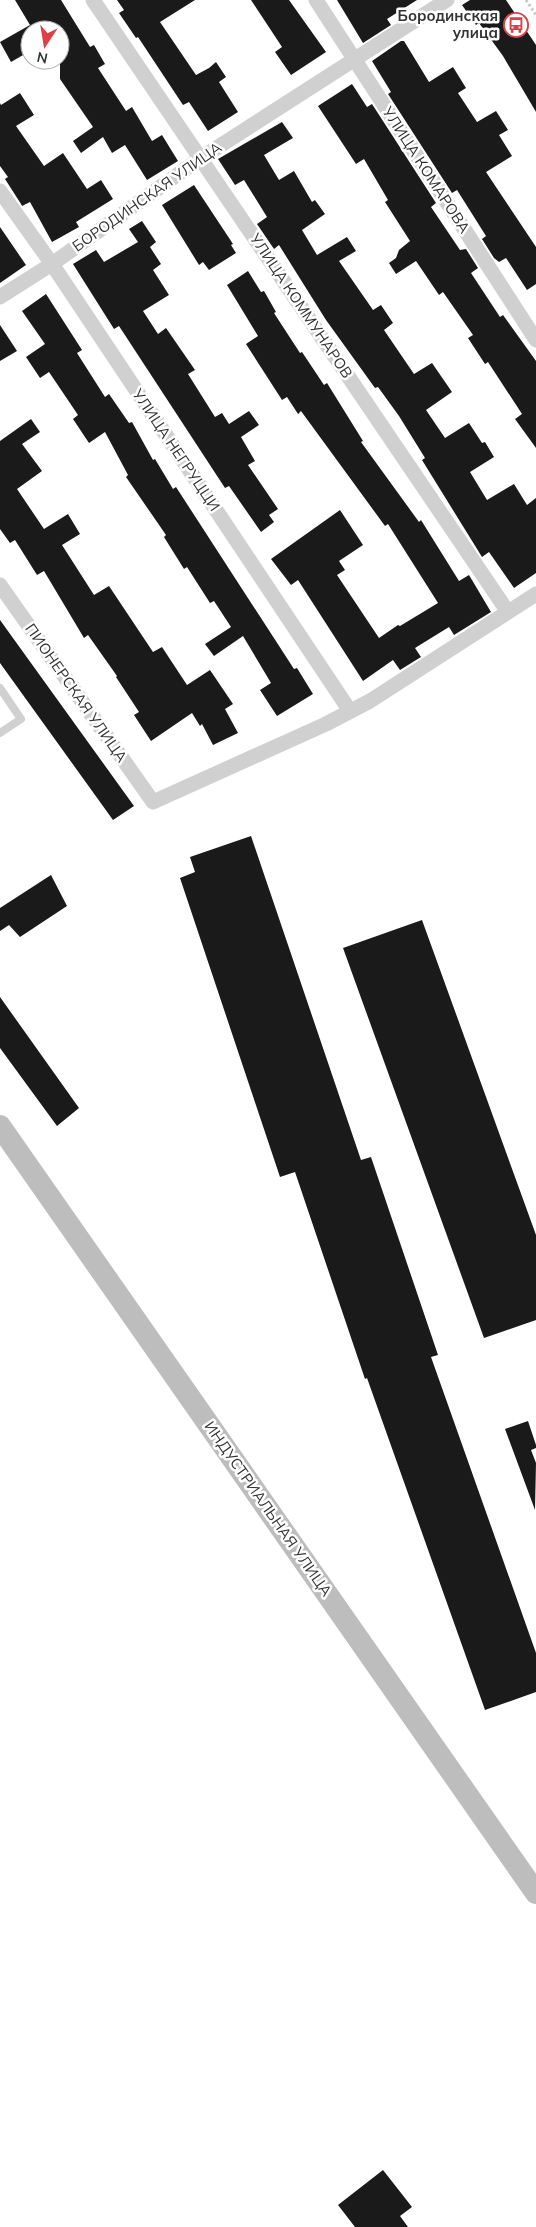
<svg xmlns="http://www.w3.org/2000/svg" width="536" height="2227" font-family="Mulish,sans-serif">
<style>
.building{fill:#1a1a1a}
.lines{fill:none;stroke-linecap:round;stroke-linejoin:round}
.path{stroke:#cacaca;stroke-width:3;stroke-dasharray:2.5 2.5;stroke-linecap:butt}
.service{stroke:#d0d0d0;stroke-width:8}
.minor{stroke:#d0d0d0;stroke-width:15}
.secondary{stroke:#bdbdbd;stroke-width:22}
.labels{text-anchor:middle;stroke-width:5;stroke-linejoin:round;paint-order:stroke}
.poi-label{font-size:15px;font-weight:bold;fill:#333;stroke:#fff;text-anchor:end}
.street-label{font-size:15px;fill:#333;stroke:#fff}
</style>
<rect width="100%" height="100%" fill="#fff"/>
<path class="building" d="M 15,0 L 61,0 L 90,47 L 94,45 L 105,64 L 98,68 L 126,111 L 132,107 L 152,141 L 162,135 L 178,161 L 147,180 L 125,145 L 112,153 L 103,137 L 81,153 L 73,141 L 93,127 L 60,79 L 60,30 L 33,30 Z
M 117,0 L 195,0 L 160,22 L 196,75 L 209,68 L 216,62 L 226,77 L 219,82 L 238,112 L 208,131 L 189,102 L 183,105 L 138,37 L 136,38 L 119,13 L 124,10 Z
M 251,0 L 289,0 L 326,52 L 291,75 L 275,52 L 282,47 Z
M 337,0 L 417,0 L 387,19 L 391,25 L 363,43 Z
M 470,0 L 506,0 L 536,45 L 536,112 L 503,56 L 479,23 L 476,25 L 462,5 Z
M 30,25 L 30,51 L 11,62 L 0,42 Z
M 401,41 L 404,41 L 429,82 L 453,67 L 466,88 L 458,93 L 477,122 L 496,111 L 508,130 L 499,135 L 512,156 L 486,172 L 536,247 L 536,284 L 527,290 L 506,258 L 499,262 L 494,258 L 482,239 L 486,236 L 457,190 L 452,193 L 388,94 L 391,92 L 372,61 Z
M 352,84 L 367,107 L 372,104 L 436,203 L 431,207 L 460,250 L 466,249 L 478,268 L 471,273 L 500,317 L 503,315 L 536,361 L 536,448 L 515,419 L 522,414 L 488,362 L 485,364 L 468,338 L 473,335 L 443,292 L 439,295 L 416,261 L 396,274 L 389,263 L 396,258 L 399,250 L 410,241 L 385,202 L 388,200 L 364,159 L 356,164 L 318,106 Z
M 20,93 L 34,115 L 16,126 L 44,166 L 63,153 L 87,189 L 101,180 L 113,199 L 76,222 L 79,227 L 52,242 L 30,202 L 22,206 L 21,204 L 5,179 L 8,177 L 0,166 L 0,103 L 1,105 Z
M 282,122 L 293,138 L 264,155 L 279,180 L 294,171 L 312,202 L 315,200 L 325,214 L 302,230 L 317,255 L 347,237 L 356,251 L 339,261 L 373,310 L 381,305 L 393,323 L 384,330 L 414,374 L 432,363 L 452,392 L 426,410 L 445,438 L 469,423 L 482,443 L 485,442 L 494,457 L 470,472 L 487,500 L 514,484 L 527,505 L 536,498 L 536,573 L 514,588 L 489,552 L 482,557 L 422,460 L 425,458 L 399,416 L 378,387 L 375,388 L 326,320 L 279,245 L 274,249 L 257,224 L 267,217 L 244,180 L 235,185 L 218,159 Z
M 194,185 L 233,244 L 231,245 L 236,253 L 209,270 L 203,262 L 199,265 L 162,205 Z
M 142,221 L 156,242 L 150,247 L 161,264 L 153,270 L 169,295 L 143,311 L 158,334 L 166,328 L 195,370 L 188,374 L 215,417 L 222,413 L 229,424 L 249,411 L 259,425 L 241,437 L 255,461 L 248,465 L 278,509 L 269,515 L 274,522 L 261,532 L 229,486 L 225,488 L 119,326 L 114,329 L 73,264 L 96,250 L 104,262 L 138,242 L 129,229 Z
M 0,227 L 26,265 L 0,283 Z
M 248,271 L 261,292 L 264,291 L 276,312 L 274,313 L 300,353 L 302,352 L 324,385 L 327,383 L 363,441 L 361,442 L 419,522 L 421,520 L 459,581 L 469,575 L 491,612 L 454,635 L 449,627 L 415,648 L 421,657 L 400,670 L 393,660 L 363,681 L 298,580 L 291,585 L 271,559 L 340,510 L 363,545 L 339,561 L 345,570 L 337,575 L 379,638 L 398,625 L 400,626 L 438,603 L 388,524 L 385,526 L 301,411 L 298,414 L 287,397 L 282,400 L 246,344 L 258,336 L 227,285 Z
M 46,294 L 82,350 L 77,353 L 105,397 L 109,394 L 129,423 L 132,422 L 153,460 L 155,459 L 173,489 L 176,487 L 294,669 L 297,668 L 313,694 L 277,716 L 260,690 L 271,683 L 243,636 L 214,656 L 205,644 L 231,627 L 214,601 L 210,603 L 187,567 L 184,569 L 164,537 L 166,535 L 126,477 L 128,475 L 105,432 L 89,443 L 73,419 L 78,415 L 49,372 L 40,378 L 26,357 L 45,344 L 22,311 Z
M 0,325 L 17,351 L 0,361 Z
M 31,419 L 40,432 L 22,444 L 42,471 L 17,489 L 44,529 L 68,514 L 80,534 L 62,545 L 94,595 L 109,586 L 153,652 L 162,647 L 187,685 L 210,670 L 233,704 L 225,709 L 238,733 L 213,745 L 202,724 L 200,726 L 192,713 L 151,741 L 134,715 L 139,712 L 116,677 L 117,676 L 88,635 L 84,638 L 44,571 L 37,575 L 15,540 L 10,543 L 0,529 L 0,441 Z
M 0,620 L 134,806 L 113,820 L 0,663 Z
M 251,836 L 361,1160 L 371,1157 L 438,1355 L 431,1357 L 536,1653 L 536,1692 L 485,1710 L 367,1378 L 365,1379 L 295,1172 L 280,1177 L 180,878 L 195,872 L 190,857 Z
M 51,875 L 67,906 L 20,937 L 9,925 L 0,931 L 0,908 Z
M 422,920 L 536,1235 L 536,1320 L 484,1338 L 343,948 Z
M 0,997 L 79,1108 L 57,1126 L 0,1048 Z
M 528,1421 L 536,1445 L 536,1448 L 531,1450 L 536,1463 L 535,1510 L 505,1429 Z
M 383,2170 L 412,2207 L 400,2216 L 408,2227 L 355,2227 L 338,2205 Z"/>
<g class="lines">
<path class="path" d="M 526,0 L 536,15"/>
<path class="service" d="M 0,688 L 21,719 L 0,733"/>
<path class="minor" d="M 93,0 L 508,612
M 316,0 L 536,340
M 0,191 L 52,264 L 350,711
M 0,297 L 52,264 L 201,158 L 447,0
M 0,585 L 153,802 L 326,724 L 370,701 L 536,594"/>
<path class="secondary" d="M 0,1126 L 536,1893"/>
</g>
<defs>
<symbol id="bus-ring" viewBox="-11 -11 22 22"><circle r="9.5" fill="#fff" stroke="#de4045" stroke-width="1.5"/><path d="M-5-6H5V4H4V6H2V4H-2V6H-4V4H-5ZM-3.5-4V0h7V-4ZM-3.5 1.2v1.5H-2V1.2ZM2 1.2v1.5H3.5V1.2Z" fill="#de4045"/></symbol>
</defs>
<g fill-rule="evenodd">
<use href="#bus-ring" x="502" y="11" width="28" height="28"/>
</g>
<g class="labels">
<g class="poi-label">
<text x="498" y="21">Бородинская<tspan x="498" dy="17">улица</tspan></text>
</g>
<g class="street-label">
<text transform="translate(426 170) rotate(57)" y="5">УЛИЦА КОМАРОВА</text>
<text transform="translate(147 197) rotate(-35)" y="5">БОРОДИНСКАЯ УЛИЦА</text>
<text transform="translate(301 306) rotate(56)" y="5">УЛИЦА КОММУНАРОВ</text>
<text transform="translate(176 450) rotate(56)" y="5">УЛИЦА НЕГРУЦЦИ</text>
<text transform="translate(76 693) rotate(55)" y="5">ПИОНЕРСКАЯ УЛИЦА</text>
<text transform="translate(268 1509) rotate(55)" y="5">ИНДУСТРИАЛЬНАЯ УЛИЦА</text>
</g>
</g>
<g transform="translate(45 45) rotate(192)"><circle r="24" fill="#ffffff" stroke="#adadad"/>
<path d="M0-4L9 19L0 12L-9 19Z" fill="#de4045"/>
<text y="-8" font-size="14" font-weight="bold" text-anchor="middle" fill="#333333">N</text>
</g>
</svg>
